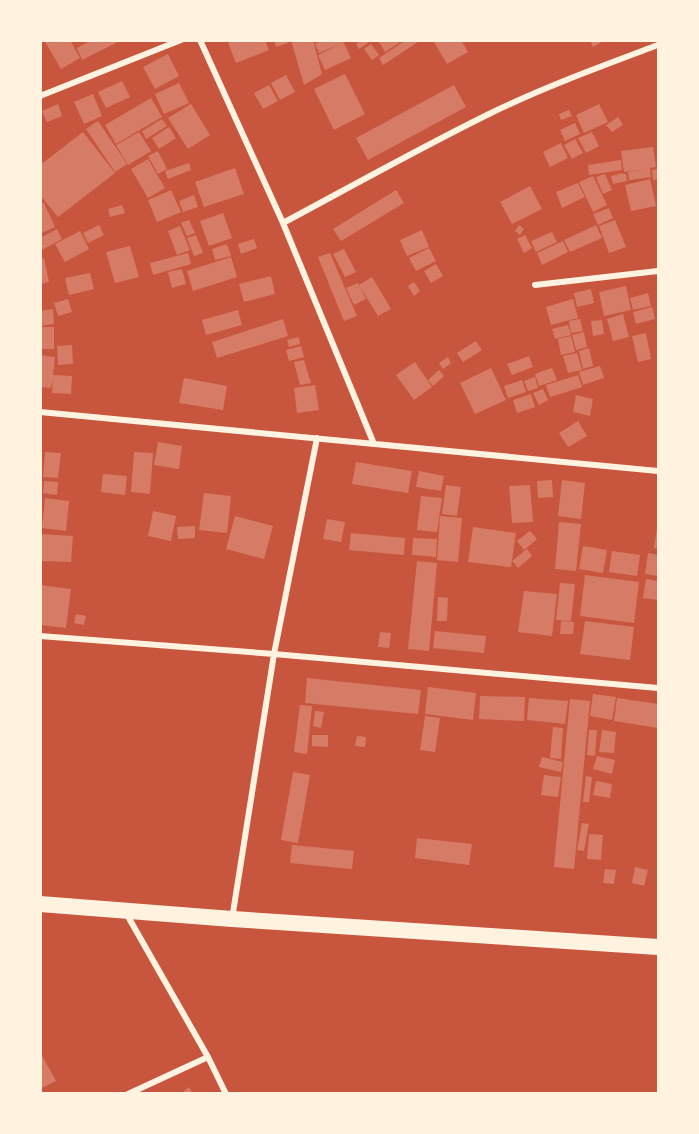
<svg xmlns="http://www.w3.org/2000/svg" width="699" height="1134" font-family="Manrope,sans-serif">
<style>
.building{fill:#d67c66}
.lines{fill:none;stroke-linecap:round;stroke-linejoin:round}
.minor{stroke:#fff3e0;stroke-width:6}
.trunk{stroke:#fff3e0;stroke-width:16}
</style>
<rect width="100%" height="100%" fill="#c8553d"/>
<path class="building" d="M 44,40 L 70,40 L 80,58 L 61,69 Z
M 92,40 L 122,40 L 82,60 L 77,48 Z
M 227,40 L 265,40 L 269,50 L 236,63 Z
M 274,40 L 287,40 L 288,43 L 276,47 Z
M 291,40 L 313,40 L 322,74 L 304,85 Z
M 322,40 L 342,40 L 343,43 L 344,43 L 351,58 L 325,70 L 318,55 L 340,44 L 319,53 L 315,44 Z
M 361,40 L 372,40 L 359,49 L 356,44 Z
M 378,40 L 403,40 L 385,52 Z
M 406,40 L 421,40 L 383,65 L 379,58 Z
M 436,40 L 461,40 L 468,52 L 447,64 L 434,42 Z
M 590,40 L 605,40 L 593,47 Z
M 371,44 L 379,55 L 372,60 L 364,49 Z
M 168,54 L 179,76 L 155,89 L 143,67 Z
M 345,74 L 365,114 L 334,130 L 314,89 Z
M 286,75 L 295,92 L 280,100 L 271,83 Z
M 122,81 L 130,97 L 106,108 L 98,92 Z
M 179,83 L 189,103 L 164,114 L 155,94 Z
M 269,85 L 278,101 L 263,109 L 254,93 Z
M 454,85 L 466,107 L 368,160 L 356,138 Z
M 93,94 L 102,116 L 84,124 L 74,102 Z
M 151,98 L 162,117 L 116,144 L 105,125 Z
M 58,104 L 62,116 L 47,122 L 42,111 Z
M 191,104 L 210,135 L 188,149 L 168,118 Z
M 599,104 L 608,122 L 584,133 L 576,115 Z
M 569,110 L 572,116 L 561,120 L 559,114 Z
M 618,117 L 623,125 L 612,132 L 606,125 Z
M 162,119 L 167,126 L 146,139 L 142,131 Z
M 98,121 L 127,164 L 115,172 L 86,129 Z
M 575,123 L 580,134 L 565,141 L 560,130 Z
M 169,127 L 176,138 L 159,149 L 152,138 Z
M 83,132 L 115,173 L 58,217 L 40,195 L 40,165 Z
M 139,132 L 151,151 L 128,165 L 116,145 Z
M 592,132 L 599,146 L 586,153 L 578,138 Z
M 575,139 L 583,153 L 572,159 L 564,145 Z
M 561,143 L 568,158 L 550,167 L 543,152 Z
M 653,147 L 656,167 L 650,168 L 651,177 L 629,180 L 628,172 L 645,169 L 624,172 L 621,151 Z
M 158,151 L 167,169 L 158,174 L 148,156 Z
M 148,159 L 165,188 L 148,198 L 131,169 Z
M 621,160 L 622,170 L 589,175 L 588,165 Z
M 189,163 L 191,170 L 168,179 L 165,171 Z
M 235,168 L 244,194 L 204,207 L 195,182 Z
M 658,169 L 658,179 L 653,180 L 652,170 Z
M 623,173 L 623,174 L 626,174 L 627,181 L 613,184 L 611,176 Z
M 605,174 L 612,190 L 603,194 L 596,177 Z
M 593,176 L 607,205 L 593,212 L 579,182 Z
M 650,179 L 656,206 L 631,211 L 625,185 Z
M 578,183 L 585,197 L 562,208 L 556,192 Z
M 530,186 L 542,209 L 512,224 L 500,202 Z
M 171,190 L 181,212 L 157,222 L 148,200 Z
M 396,190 L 404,203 L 341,241 L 333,229 Z
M 194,195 L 198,207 L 183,212 L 179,201 Z
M 44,203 L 55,227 L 40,234 L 40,204 Z
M 122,205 L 125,213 L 110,217 L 108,209 Z
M 609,208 L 613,218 L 598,225 L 593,214 Z
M 223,213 L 232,238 L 209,246 L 200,221 Z
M 189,220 L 195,233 L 187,236 L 181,223 Z
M 615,220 L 626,247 L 609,253 L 599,226 Z
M 99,225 L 104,235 L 88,243 L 83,233 Z
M 519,225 L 524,229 L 520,235 L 515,231 Z
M 596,225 L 602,238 L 570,252 L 564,240 Z
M 180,226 L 190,250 L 177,255 L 168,231 Z
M 57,229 L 62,239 L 40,251 L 40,238 Z
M 422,230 L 429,247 L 407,256 L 400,240 Z
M 80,231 L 89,249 L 65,262 L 55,244 Z
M 552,232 L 557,242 L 536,252 L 531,241 Z
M 196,235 L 203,253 L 194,256 L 187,238 Z
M 525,235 L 532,248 L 524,253 L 517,239 Z
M 254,239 L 257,248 L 241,254 L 238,244 Z
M 563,241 L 568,252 L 542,265 L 537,253 Z
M 227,244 L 231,256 L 215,260 L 212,249 Z
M 130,246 L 139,277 L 115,283 L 106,252 Z
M 429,248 L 436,261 L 416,271 L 409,258 Z
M 344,249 L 356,272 L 345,277 L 333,254 Z
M 188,253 L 191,264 L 153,275 L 150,263 Z
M 330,253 L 357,316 L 344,321 L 318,257 Z
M 231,257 L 237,277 L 193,291 L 187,271 Z
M 44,258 L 49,282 L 40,284 L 40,259 Z
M 436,264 L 443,276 L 431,283 L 424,271 Z
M 182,269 L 186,284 L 172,288 L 168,272 Z
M 90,273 L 94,289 L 69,295 L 65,278 Z
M 271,276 L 275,294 L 244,302 L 239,284 Z
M 372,277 L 391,309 L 378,316 L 359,285 Z
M 414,282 L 420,291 L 414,296 L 408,286 Z
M 358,283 L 366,299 L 354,305 L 346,288 Z
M 626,286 L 631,310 L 604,316 L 599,292 Z
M 591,289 L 594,303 L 577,307 L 574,293 Z
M 648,293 L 651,306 L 633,310 L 630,298 Z
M 68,299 L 72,312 L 58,316 L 54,303 Z
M 573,299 L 578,318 L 551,325 L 546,307 Z
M 652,307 L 655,319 L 636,324 L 633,312 Z
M 53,309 L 54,324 L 40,326 L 40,311 Z
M 238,310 L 242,325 L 206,335 L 202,320 Z
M 623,314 L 629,337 L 613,341 L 607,319 Z
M 283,319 L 288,336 L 217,358 L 212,342 Z
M 580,319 L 583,331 L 571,333 L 569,321 Z
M 602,320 L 604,334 L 593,336 L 591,321 Z
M 568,325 L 571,335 L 555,339 L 552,329 Z
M 40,327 L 54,327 L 54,349 L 40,349 Z
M 584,332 L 587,347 L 576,350 L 572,335 Z
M 646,333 L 651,359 L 638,362 L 632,336 Z
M 571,336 L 575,352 L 561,355 L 558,339 Z
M 299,337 L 300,344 L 289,347 L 287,340 Z
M 476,341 L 482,350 L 463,362 L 457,353 Z
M 72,345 L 73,364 L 58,365 L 57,346 Z
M 301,346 L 304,357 L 289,361 L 286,350 Z
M 589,348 L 593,366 L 583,369 L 579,351 Z
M 577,353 L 582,370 L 568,373 L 563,356 Z
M 41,355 L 55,357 L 53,375 L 72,376 L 71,394 L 52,393 L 53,379 L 51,388 L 40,387 Z
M 529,356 L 533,367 L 512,375 L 507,364 Z
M 448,357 L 451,363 L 443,369 L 439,363 Z
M 304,360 L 311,383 L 300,385 L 294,362 Z
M 415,362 L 432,387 L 414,400 L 396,375 Z
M 600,366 L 604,378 L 583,385 L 579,372 Z
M 491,368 L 506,400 L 475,414 L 460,383 Z
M 552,368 L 557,380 L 539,386 L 535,374 Z
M 439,370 L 444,376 L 433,386 L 428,380 Z
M 578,375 L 582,387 L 550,397 L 546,385 Z
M 535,377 L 538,388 L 528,391 L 524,381 Z
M 184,378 L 227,386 L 223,410 L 179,403 Z
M 522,380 L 526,392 L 508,398 L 504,386 Z
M 315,385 L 319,410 L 297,413 L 294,388 Z
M 543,389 L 548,400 L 539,405 L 533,393 Z
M 531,394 L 535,407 L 517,413 L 513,400 Z
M 576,395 L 593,399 L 590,416 L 573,412 Z
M 578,421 L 587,436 L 568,447 L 559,433 Z
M 158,442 L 182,446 L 179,469 L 154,465 Z
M 45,452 L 61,453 L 58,478 L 43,477 Z
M 134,452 L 153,453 L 150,494 L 131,492 Z
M 356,462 L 412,471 L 408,493 L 352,484 Z
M 419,471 L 444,476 L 441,491 L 416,487 Z
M 103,474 L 127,476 L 125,495 L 101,492 Z
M 552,480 L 553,497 L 538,498 L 537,481 Z
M 562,480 L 585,483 L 581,519 L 558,516 Z
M 44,481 L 58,482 L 57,495 L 43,493 Z
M 446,485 L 461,487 L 457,516 L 442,514 Z
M 530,485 L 533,522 L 512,523 L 509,486 Z
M 204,493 L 231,496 L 227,533 L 199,530 Z
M 421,496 L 442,498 L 437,532 L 417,530 Z
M 45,498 L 69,501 L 66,531 L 42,528 Z
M 153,511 L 176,516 L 171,541 L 148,536 Z
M 235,516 L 273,526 L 264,559 L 226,549 Z
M 440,516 L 462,518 L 458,562 L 437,560 Z
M 327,519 L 345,522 L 341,542 L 323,539 Z
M 559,522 L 581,524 L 576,571 L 555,569 Z
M 195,526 L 195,538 L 178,539 L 177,527 Z
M 473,527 L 516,533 L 511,567 L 468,562 Z
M 657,528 L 658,528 L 658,549 L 654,548 Z
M 530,531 L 537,539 L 524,550 L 517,541 Z
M 351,533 L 405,538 L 404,555 L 349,550 Z
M 40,534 L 73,536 L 71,562 L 40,561 Z
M 413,538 L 437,539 L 436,557 L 412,555 Z
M 583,546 L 607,550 L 603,573 L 579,569 Z
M 527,549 L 532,556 L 518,568 L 512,561 Z
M 612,551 L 640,555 L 637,576 L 609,572 Z
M 648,553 L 658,555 L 658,576 L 645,574 Z
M 417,561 L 437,563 L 429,651 L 408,649 Z
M 585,575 L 639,582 L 634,623 L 580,616 Z
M 646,579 L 658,581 L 658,600 L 643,598 Z
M 560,583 L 575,584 L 571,621 L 556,620 Z
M 40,585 L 71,589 L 66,628 L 40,625 Z
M 524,591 L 557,594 L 552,636 L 518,632 Z
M 438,597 L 448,598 L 447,621 L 437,621 Z
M 76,614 L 86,616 L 84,625 L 74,623 Z
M 561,621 L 574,622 L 573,634 L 560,634 Z
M 585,621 L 634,627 L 630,660 L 580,654 Z
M 435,631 L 486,636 L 484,653 L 433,648 Z
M 380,632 L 391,633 L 389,648 L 378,647 Z
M 307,678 L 421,690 L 418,714 L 305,703 Z
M 428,687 L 476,693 L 473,720 L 425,714 Z
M 593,694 L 616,697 L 612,720 L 590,716 Z
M 480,696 L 525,697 L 524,721 L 479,719 Z
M 529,698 L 568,701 L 565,724 L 527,720 Z
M 617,698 L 658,704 L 658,728 L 614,721 Z
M 570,699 L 590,701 L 574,869 L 554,867 Z
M 300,705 L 312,706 L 307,754 L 294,752 Z
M 315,711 L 324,712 L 321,728 L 313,726 Z
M 425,716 L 440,718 L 435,752 L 420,750 Z
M 553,727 L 563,728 L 561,759 L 550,758 Z
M 589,730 L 597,730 L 595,756 L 587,755 Z
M 602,730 L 616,732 L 614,753 L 599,752 Z
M 312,735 L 328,735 L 328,747 L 312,746 Z
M 357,736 L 366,737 L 365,747 L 355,746 Z
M 597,756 L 615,760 L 612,774 L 593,769 Z
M 542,757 L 563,762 L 561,772 L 539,767 Z
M 293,772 L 310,775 L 298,843 L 281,840 Z
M 544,775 L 561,777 L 558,797 L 541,795 Z
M 586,776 L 592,777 L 589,802 L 583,802 Z
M 596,781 L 612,784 L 610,798 L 593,795 Z
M 582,823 L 589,824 L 584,851 L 577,850 Z
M 589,834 L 603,835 L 601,860 L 587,859 Z
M 417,838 L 472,844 L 469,865 L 415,858 Z
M 292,845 L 354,851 L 352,869 L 290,863 Z
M 635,867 L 648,870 L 644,886 L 632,883 Z
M 605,869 L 616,870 L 614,884 L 603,883 Z
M 40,1052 L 56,1081 L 40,1089 Z
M 189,1087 L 193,1094 L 181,1094 Z"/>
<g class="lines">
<path class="minor" d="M 200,40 L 283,223 C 352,186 420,148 489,114 C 544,87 602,66 658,45
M 40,96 L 181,40
M 283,223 L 374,444
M 535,285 L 658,271
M 40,412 L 658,471
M 40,636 L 274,654 L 658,688
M 126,913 L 208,1057 L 226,1094
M 232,919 L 274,654 L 317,438
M 128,1094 L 208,1057"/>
<path class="trunk" d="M 40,904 L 232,919 L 658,947"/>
</g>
<rect width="699" height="1134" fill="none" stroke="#fff3e0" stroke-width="84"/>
</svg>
